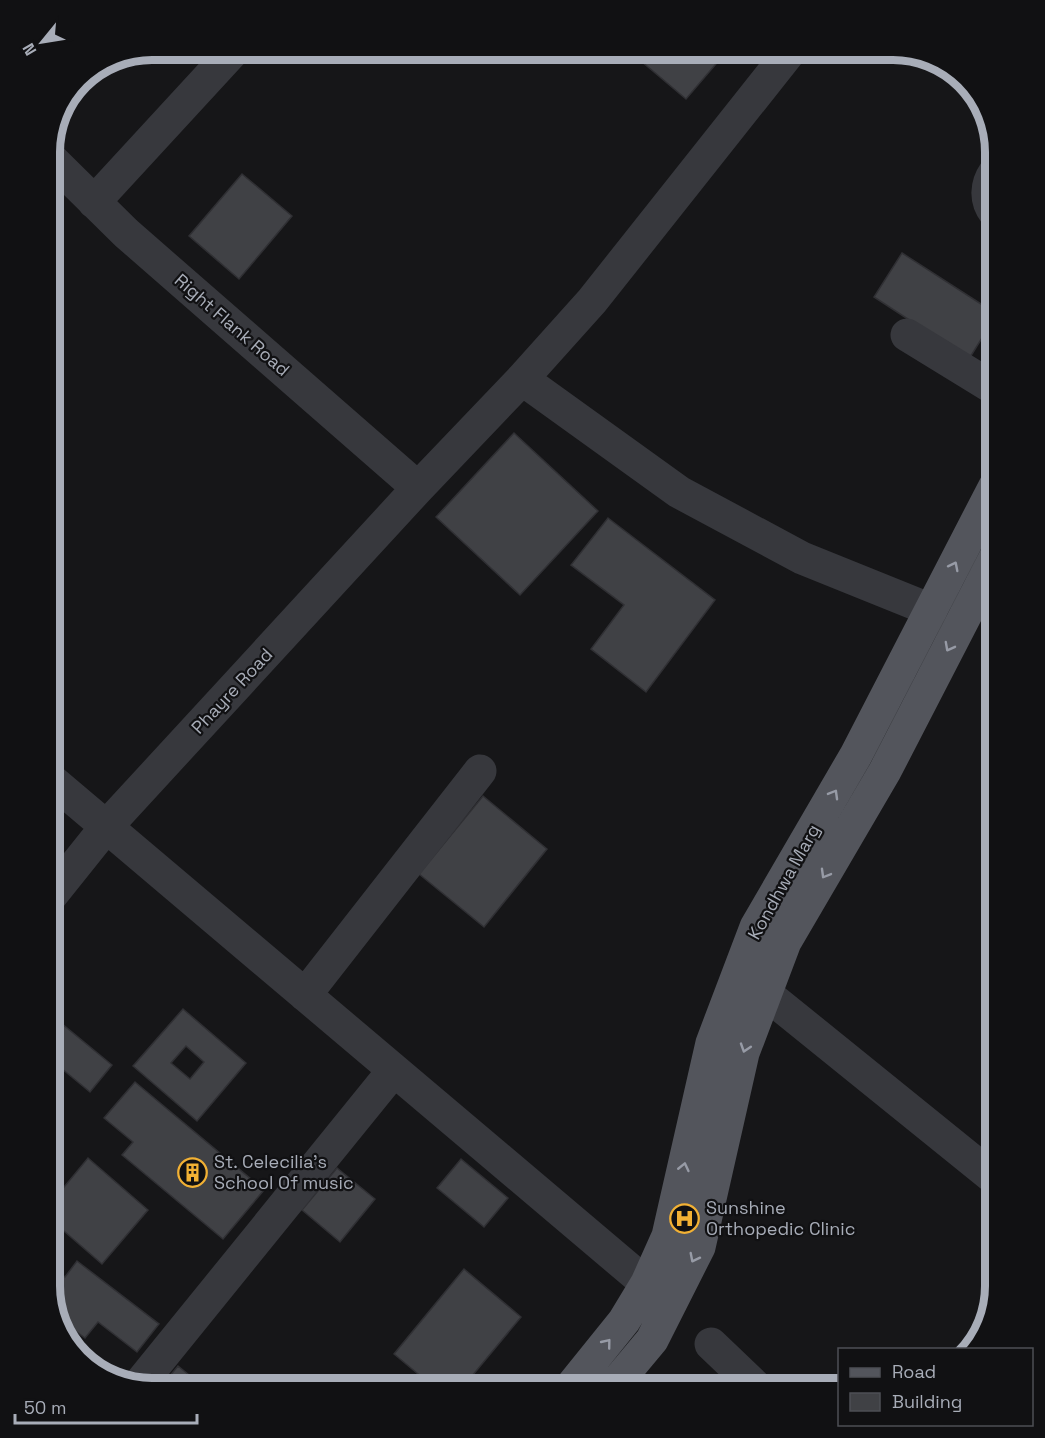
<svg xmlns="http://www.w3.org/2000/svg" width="1045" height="1438" font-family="'Space Grotesk',sans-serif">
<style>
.building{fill:#404145;stroke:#303034;stroke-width:1.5;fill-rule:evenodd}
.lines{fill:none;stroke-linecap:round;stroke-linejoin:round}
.minor{stroke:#37383d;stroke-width:33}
.major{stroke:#53555c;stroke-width:33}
.oneway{stroke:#979ba6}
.labels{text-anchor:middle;stroke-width:4.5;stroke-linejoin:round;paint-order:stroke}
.street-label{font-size:18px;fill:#a8adb8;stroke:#111113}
.poi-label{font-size:18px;fill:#a8adb8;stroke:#111113;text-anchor:start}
.rim{fill:none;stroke:#a8adb8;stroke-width:8}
</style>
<rect width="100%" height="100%" fill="#161618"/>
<path class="building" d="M 628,50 L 726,50 L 727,51 L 686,99 Z
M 242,174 L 292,216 L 239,279 L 189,236 Z
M 902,253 L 995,313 L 995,317 L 969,359 L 874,297 Z
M 514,433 L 598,511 L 520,595 L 436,517 Z
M 608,518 L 715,600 L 646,692 L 591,649 L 624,605 L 571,565 Z
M 483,796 L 547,849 L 484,927 L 419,874 Z
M 183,1009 L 246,1063 L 197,1121 L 133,1066 ZM 186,1046 L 204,1062 L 190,1079 L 171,1063 Z
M 50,1014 L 112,1065 L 90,1092 L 50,1059 Z
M 135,1082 L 264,1190 L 223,1239 L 122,1155 L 133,1142 L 104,1118 Z
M 88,1158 L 148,1210 L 102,1264 L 50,1219 L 50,1204 Z
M 461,1159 L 508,1198 L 484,1227 L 437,1188 Z
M 337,1168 L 375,1199 L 340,1242 L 302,1210 Z
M 77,1261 L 159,1324 L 137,1352 L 98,1322 L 85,1338 L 58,1318 L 49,1286 L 50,1265 L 65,1277 Z
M 464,1269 L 521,1317 L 462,1388 L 435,1388 L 394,1354 Z
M 178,1366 L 205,1388 L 160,1388 Z"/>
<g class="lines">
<path class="minor" d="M 50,158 L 126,233 L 418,488
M 94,202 L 234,50
M 995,213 C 985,200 986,185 995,172
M 907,335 L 995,389
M 522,379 L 679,492 L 802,558 L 931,610
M 50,779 L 667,1301
M 50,897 L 106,827 L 418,488 L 522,379 L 592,301 L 791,50
M 739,987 L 765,993 L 995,1179
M 305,995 L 480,771
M 711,1344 L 757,1388
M 138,1386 L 394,1070"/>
<path class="major" d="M 570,1388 L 624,1321 L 647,1283 L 668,1236 L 712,1043 L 756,927 L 856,755 L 995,486
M 612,1388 L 652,1340 L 699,1247 L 743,1053 L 785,942 L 885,771 L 995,558"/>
</g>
<defs><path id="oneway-chevron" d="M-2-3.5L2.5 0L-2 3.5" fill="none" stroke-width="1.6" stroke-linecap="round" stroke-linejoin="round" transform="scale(1.5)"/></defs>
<g class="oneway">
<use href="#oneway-chevron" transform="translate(954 566) rotate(-63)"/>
<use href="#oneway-chevron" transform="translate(949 647) rotate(118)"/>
<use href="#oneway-chevron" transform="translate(834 794) rotate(-60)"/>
<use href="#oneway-chevron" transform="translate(825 874) rotate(120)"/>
<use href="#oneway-chevron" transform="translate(745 1048) rotate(108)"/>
<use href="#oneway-chevron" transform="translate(684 1167) rotate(-77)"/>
<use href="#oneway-chevron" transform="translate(694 1258) rotate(117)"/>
<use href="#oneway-chevron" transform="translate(607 1343) rotate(-51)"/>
</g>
<defs>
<symbol id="building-ring" viewBox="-11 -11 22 22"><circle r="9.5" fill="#111113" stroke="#f2b134" stroke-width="1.5"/><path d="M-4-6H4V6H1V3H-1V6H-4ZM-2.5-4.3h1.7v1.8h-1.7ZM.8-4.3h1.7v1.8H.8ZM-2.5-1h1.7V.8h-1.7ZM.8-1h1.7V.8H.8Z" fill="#f2b134"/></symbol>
<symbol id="hospital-ring" viewBox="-11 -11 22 22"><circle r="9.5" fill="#111113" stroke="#f2b134" stroke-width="1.5"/><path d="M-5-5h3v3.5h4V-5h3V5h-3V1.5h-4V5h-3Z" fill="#f2b134"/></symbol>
</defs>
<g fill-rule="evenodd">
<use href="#building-ring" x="176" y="1156" width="33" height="33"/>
<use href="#hospital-ring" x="668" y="1202" width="33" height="33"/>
</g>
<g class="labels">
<g class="street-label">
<text transform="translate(232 325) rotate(41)" y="6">Right Flank Road</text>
<text transform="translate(232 691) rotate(-47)" y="6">Phayre Road</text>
<text transform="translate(784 882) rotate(-61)" y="6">Kondhwa Marg</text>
</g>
<g class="poi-label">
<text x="214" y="1168">St. Celecilia's<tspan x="214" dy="21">School Of music</tspan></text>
<text x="706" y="1214">Sunshine<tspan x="706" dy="21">Orthopedic Clinic</tspan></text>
</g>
</g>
<path d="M0 0H1045V1438H0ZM152 60H893A92 92 0 0 1 985 152V1286A92 92 0 0 1 893 1378H152A92 92 0 0 1 60 1286V152A92 92 0 0 1 152 60Z" fill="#111113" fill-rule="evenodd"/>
<path class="rim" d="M152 60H893A92 92 0 0 1 985 152V1286A92 92 0 0 1 893 1378H152A92 92 0 0 1 60 1286V152A92 92 0 0 1 152 60Z"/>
<rect x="838" y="1348" width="195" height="78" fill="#111113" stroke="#4d4f55" stroke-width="1.5"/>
<rect x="850" y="1368" width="30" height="9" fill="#53555c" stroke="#4d4f55" stroke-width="1.5"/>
<text x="892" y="1378" font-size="18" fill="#a8adb8">Road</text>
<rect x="850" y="1393" width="30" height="18" fill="#404145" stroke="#4d4f55" stroke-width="1.5"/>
<text x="892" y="1408" font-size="18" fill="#a8adb8">Building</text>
<g transform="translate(42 42) rotate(240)" stroke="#111113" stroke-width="4.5" paint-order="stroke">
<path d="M0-4.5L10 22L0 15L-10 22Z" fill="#a8adb8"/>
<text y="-9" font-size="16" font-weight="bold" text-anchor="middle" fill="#a8adb8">N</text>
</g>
<path d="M15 1414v9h182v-9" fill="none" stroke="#a8adb8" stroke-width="3"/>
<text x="24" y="1414" font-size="18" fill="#a8adb8" stroke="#111113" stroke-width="4.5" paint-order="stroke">50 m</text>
</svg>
